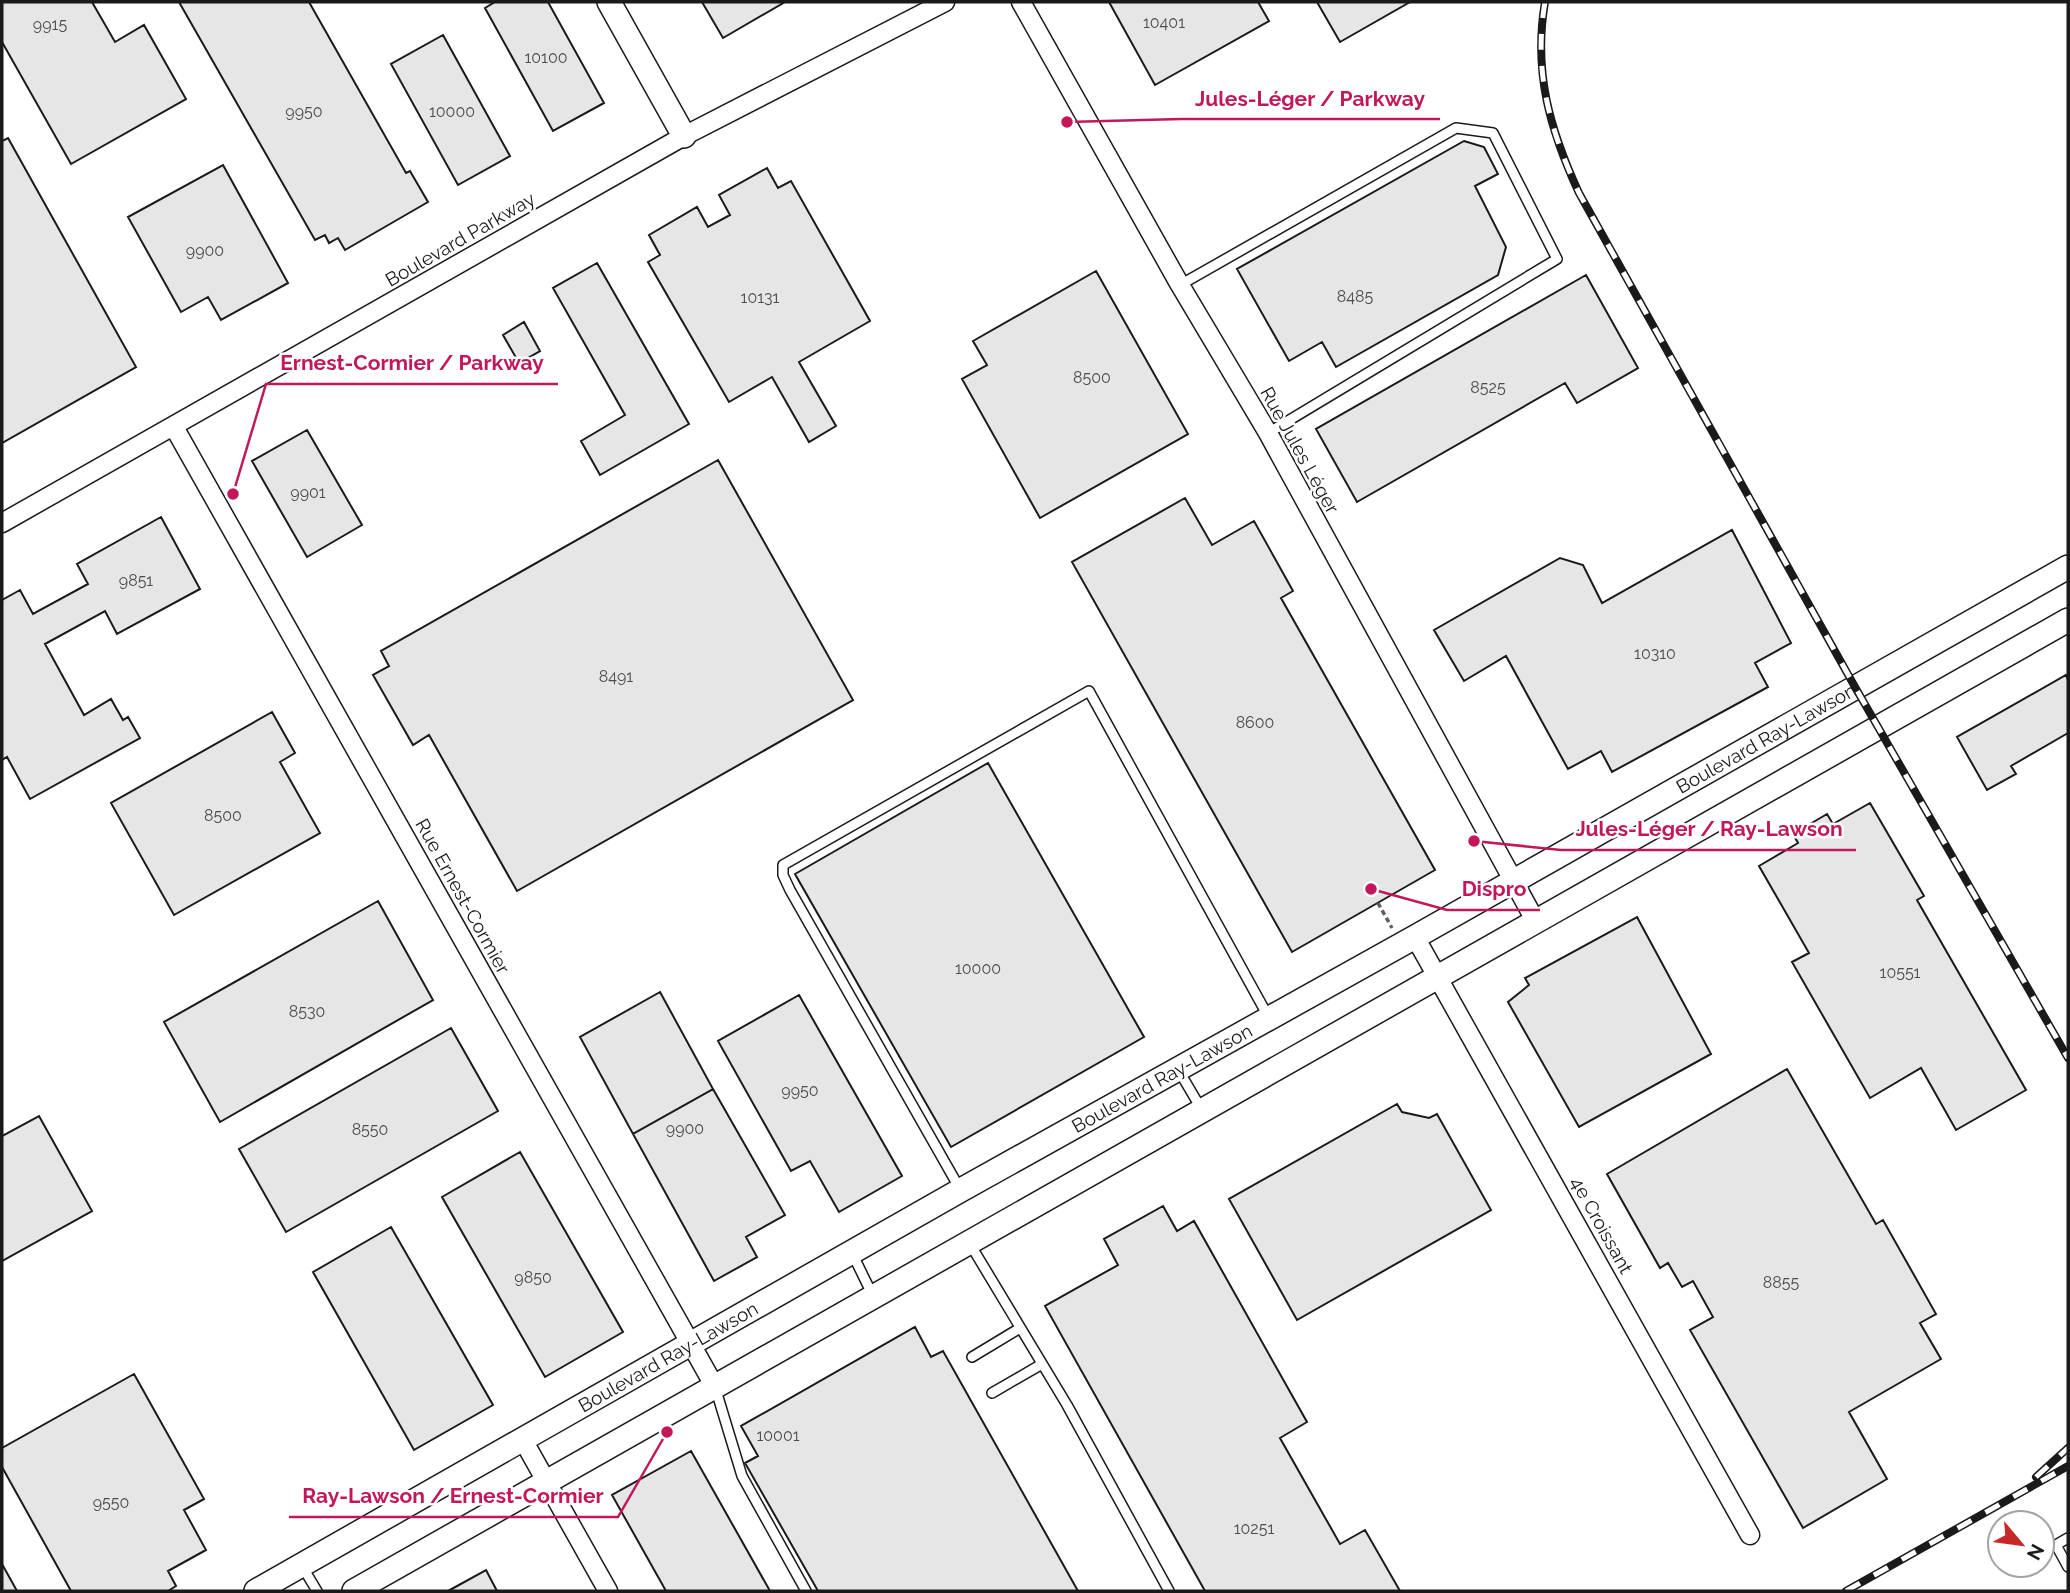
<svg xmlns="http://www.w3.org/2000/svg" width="2070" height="1593" font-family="Raleway,sans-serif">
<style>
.building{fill:#e6e6e6;stroke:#1a1a1a;stroke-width:2}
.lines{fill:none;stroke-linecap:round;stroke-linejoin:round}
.service-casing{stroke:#1a1a1a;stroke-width:12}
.minor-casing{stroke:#1a1a1a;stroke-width:21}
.tertiary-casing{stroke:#1a1a1a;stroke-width:26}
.path{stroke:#5f5f5f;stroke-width:3.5;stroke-dasharray:5 3.5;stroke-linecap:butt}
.service{stroke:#fff;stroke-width:9}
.minor{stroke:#fff;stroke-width:18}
.tertiary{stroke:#fff;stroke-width:23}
.rail-casing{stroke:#1a1a1a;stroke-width:8}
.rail{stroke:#fff;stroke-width:5;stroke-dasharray:16;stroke-linecap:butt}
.labels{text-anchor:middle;stroke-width:5;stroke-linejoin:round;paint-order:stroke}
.number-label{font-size:16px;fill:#4d4d4d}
.street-label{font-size:19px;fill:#1a1a1a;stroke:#fff}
.leader{fill:none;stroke:#c2185b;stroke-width:2.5}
.callout-dot{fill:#c2185b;stroke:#fff;stroke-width:2.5}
.callout-label{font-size:21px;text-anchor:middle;font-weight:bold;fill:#c2185b;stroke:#fff;stroke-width:5;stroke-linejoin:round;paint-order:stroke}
</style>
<rect width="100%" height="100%" fill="#fff"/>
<path class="building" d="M 2,2 L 92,2 L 115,42 L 144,25 L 186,99 L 71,164 L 2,42 Z
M 179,2 L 309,2 L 406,173 L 410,171 L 428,202 L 345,250 L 338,238 L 329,243 L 325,235 L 315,240 Z
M 495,2 L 548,2 L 604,103 L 553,131 L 485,8 Z
M 702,2 L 785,2 L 723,38 Z
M 1109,2 L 1258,2 L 1269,21 L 1155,85 Z
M 1317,2 L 1410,2 L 1340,42 Z
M 443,35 L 510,156 L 458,185 L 391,64 Z
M 8,138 L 136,367 L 2,443 L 2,141 Z
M 1464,141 L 1484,147 L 1498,174 L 1475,186 L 1506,247 L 1498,275 L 1336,367 L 1322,342 L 1289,361 L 1237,269 Z
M 223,165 L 288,283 L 221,320 L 208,297 L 181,312 L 128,217 Z
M 767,168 L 778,188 L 791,181 L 870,321 L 799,362 L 836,426 L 809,442 L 772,377 L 729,402 L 648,262 L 660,255 L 649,235 L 697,207 L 708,227 L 730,215 L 719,195 Z
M 597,263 L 689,424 L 600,475 L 581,441 L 625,415 L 553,288 Z
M 1096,271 L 1188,434 L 1040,518 L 962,379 L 987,365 L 973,341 Z
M 1586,275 L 1638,368 L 1577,403 L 1565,383 L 1357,502 L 1316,429 Z
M 524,322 L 540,351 L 519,363 L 503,335 Z
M 307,430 L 362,525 L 307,557 L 252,461 Z
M 718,460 L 853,700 L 517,891 L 429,735 L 413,745 L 373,675 L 389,666 L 381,651 Z
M 1185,498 L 1212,545 L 1254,521 L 1293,591 L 1281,598 L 1435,870 L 1292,952 L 1072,562 Z
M 161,517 L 200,589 L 117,634 L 105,611 L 45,644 L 84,715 L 111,699 L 123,720 L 128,717 L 140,738 L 30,799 L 7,757 L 2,760 L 2,600 L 20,590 L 33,614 L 88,584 L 77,564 Z
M 1732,530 L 1791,643 L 1755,663 L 1768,687 L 1612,772 L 1601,751 L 1568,769 L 1506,656 L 1464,681 L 1434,630 L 1560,558 L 1583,565 L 1602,603 Z
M 2066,675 L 2068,680 L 2068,733 L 2011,766 L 2016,774 L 1987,790 L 1957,737 Z
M 272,712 L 295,753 L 280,762 L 320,833 L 174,915 L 111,803 Z
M 988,763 L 1144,1037 L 951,1147 L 795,874 Z
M 1870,803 L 1924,896 L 1917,900 L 2026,1090 L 1956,1130 L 1921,1068 L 1870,1098 L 1792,962 L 1809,953 L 1759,866 L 1798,843 L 1793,834 L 1827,814 L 1833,824 Z
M 378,901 L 433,1000 L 220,1122 L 164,1022 Z
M 1637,917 L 1711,1054 L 1579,1127 L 1508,1002 L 1529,985 L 1525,978 Z
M 660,992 L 713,1089 L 633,1134 L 580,1037 Z
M 799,995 L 902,1176 L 839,1212 L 810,1161 L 791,1171 L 718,1041 Z
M 451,1028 L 498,1111 L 286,1232 L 239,1149 Z
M 1787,1069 L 1876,1224 L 1883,1220 L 1936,1314 L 1920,1323 L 1941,1359 L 1849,1412 L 1887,1479 L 1803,1528 L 1690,1330 L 1713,1317 L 1693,1281 L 1682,1287 L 1668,1263 L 1660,1268 L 1607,1174 Z
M 713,1089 L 785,1215 L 746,1237 L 757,1257 L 714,1281 L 633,1134 Z
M 1397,1104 L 1402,1112 L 1429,1118 L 1437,1114 L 1491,1210 L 1297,1320 L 1229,1199 Z
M 39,1116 L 92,1211 L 2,1261 L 2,1136 Z
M 520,1152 L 623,1332 L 545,1377 L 442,1197 Z
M 1163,1206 L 1177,1231 L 1194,1221 L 1307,1422 L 1280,1438 L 1340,1544 L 1365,1530 L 1400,1591 L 1205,1591 L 1045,1306 L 1118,1265 L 1104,1239 Z
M 391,1227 L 493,1405 L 414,1450 L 313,1272 Z
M 915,1327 L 931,1357 L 943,1351 L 1078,1591 L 818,1591 L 745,1463 L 758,1456 L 741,1426 Z
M 134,1374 L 204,1499 L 184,1510 L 206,1550 L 168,1571 L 176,1586 L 168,1591 L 71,1591 L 2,1467 L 2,1448 Z
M 691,1451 L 770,1591 L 666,1591 L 612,1495 Z
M 2,1564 L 17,1591 L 2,1591 Z
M 486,1570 L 497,1591 L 448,1591 Z"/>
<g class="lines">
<defs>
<path id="service" d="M 1180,285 L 1456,128 L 1493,133 L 1557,259 L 1268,433
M 1179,1071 L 1202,1110
M 960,1189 L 790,890 L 783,875 L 783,865 L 1089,691 L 1269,1018
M 970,1244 L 1067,1405 L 1169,1591
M 852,1253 L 873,1296
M 972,1357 L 1020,1328
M 715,1387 L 742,1476 L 806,1591
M 992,1393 L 1042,1364
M 2068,1538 L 2056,1545 L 2068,1567
M 302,1566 L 317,1591"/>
<path id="minor" d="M 1021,2 L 1180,285 L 1268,433 L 1536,922
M 174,427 L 715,1387
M 2,523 L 684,136 L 945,2
M 1415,937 L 1750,1535
M 523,1440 L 608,1591"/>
<g id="tertiary">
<path d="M 609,2 L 684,136"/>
<path id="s1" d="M 256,1591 L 961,1190 L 1415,937 L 2068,567"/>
<path d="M 354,1591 L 2068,620"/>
</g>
</defs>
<use href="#service" class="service-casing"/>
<use href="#minor" class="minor-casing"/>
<use href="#tertiary" class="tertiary-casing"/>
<path class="path" d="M 1378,903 L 1392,928"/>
<use href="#service" class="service"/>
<use href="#minor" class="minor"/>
<use href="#tertiary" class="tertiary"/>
<defs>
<path id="rail" d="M 1545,2 C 1533,72 1550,130 1579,193 L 1855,687 L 2068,1058
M 2036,1477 L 2068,1448
M 1846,1591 L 2068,1466"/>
</defs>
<use href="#rail" class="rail-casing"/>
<use href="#rail" class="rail"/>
</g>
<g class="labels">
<g class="number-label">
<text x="1164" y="28">10401</text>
<text x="50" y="30">9915</text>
<text x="546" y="63">10100</text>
<text x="304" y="117">9950</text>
<text x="452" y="117">10000</text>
<text x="205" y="256">9900</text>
<text x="1355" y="302">8485</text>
<text x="760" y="303">10131</text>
<text x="1092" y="383">8500</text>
<text x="1488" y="393">8525</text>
<text x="308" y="498">9901</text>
<text x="136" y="586">9851</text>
<text x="1655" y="659">10310</text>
<text x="616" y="682">8491</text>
<text x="1255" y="728">8600</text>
<text x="223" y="821">8500</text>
<text x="978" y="974">10000</text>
<text x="1900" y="978">10551</text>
<text x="307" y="1017">8530</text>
<text x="800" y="1096">9950</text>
<text x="685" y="1134">9900</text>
<text x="370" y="1135">8550</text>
<text x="533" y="1283">9850</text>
<text x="1781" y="1288">8855</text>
<text x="778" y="1441">10001</text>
<text x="111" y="1508">9550</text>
<text x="1254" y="1534">10251</text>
</g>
<g class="street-label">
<text transform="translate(460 239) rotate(-30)" y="7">Boulevard Parkway</text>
<text transform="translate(1300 450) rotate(61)" y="7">Rue Jules Léger</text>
<text dy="7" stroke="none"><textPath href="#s1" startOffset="1734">Boulevard Ray-Lawson</textPath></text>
<text transform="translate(463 896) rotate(61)" y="7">Rue Ernest-Cormier</text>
<text dy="7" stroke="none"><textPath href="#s1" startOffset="1041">Boulevard Ray-Lawson</textPath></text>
<text transform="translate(1602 1225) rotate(61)" y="7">4e Croissant</text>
<text dy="7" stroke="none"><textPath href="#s1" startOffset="474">Boulevard Ray-Lawson</textPath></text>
</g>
</g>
<path class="leader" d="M1067 122L1181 119H1440M233 494L266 384H558M1474 841L1561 850H1856M1371 889L1447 910H1540M667 1432L618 1517H289"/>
<g class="callout-dot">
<circle cx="1067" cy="122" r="7"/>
<circle cx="233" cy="494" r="7"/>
<circle cx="1474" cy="841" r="7"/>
<circle cx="1371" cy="889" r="7"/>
<circle cx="667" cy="1432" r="7"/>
</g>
<g class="callout-label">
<text x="1310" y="106">Jules-Léger / Parkway</text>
<text x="412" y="370">Ernest-Cormier / Parkway</text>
<text x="1709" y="836">Jules-Léger / Ray-Lawson</text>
<text x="1494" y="896">Dispro</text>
<text x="453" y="1503">Ray-Lawson / Ernest-Cormier</text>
</g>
<rect width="2070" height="1593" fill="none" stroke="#1a1a1a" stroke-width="7"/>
<g transform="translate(2021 1544) rotate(119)"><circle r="33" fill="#ffffff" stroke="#a3a3a3" stroke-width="2"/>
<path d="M0-5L12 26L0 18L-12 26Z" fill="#c62828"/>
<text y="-10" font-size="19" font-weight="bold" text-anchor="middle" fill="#1a1a1a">N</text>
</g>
</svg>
